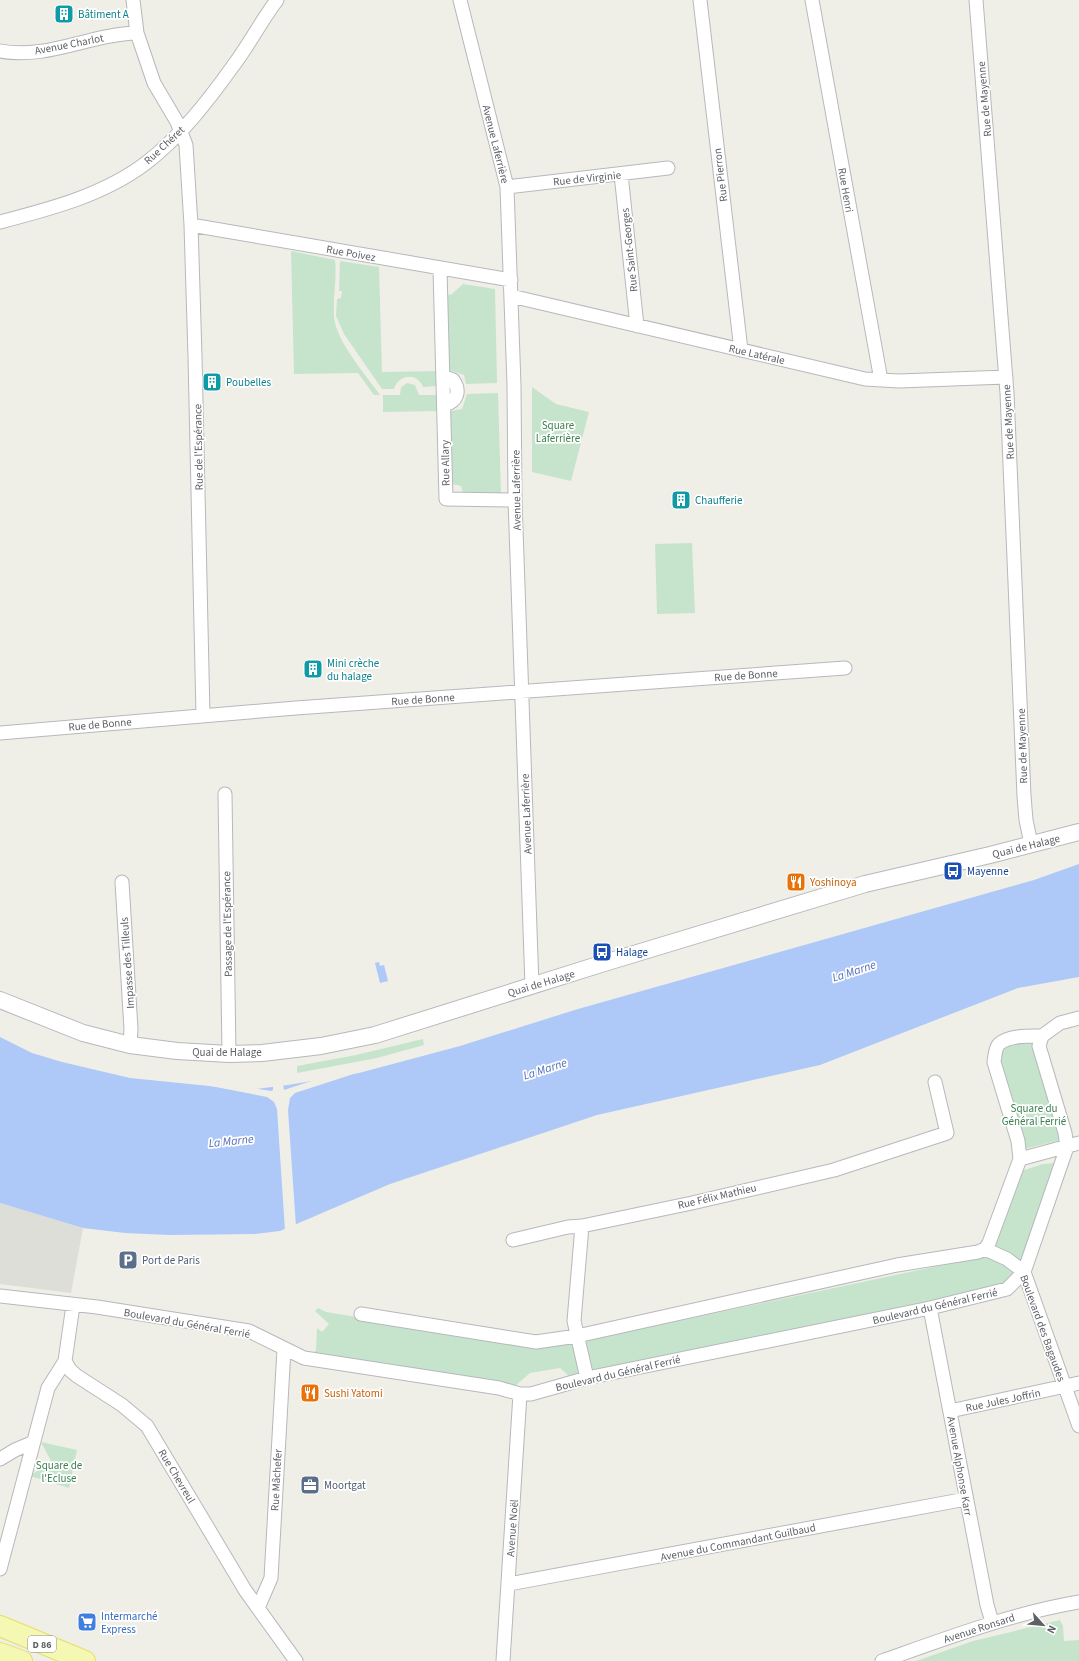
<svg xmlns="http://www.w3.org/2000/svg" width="1079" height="1661" font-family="'Source Sans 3',sans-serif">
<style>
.industrial{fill:#deded9}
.green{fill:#c6e4cc}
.water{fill:#aec8f8}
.pier{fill:#efefe7}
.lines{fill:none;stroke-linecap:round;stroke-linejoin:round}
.minor-casing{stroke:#b7b8bc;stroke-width:15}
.tertiary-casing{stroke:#b7b8bc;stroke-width:18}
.primary-casing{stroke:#e6de69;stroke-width:22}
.minor{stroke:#fff;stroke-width:13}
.tertiary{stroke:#fff;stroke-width:16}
.primary{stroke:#f5f8b3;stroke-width:20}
.labels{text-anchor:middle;stroke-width:3.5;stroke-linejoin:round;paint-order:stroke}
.shield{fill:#fff;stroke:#8e9094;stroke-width:1}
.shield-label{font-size:10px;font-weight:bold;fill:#5e6066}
.culture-label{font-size:11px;fill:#0d838f;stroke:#fff;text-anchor:start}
.street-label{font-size:11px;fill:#5e6066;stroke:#fff}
.park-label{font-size:11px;fill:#3c7f4d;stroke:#fff}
.transit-label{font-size:11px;fill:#164399;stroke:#fff;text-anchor:start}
.food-label{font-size:11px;fill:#c56008;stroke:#fff;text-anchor:start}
.service-label{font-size:11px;fill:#4e5e75;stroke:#fff;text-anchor:start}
.shop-label{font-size:11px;fill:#366cbe;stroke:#fff;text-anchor:start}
.water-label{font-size:12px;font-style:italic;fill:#526fbb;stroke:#fff}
</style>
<rect width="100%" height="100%" fill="#efefe7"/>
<path class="industrial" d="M 0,1203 L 83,1228 L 71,1293 L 0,1284 Z"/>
<path class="green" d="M 291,251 L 335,260 C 337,278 333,297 334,315 C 334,339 366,375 380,395 L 374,395 L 358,373 L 294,374 Z
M 340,261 L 379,267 L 382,372 L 438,371 L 438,386 L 423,387 C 417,371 398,375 394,389 L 382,389 L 344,334 L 336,316 L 337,299 L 341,298 L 342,291 L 339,291 Z
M 463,284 L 495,289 L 497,383 L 466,384 L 464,375 L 449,370 L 445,296 L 452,294 Z
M 407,383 L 415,385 L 419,395 L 438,395 L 439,411 L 383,412 L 383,395 L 400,395 L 401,387 Z
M 532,387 L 556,404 L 589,412 L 571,481 L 532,472 Z
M 498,393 L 501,495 L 464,496 L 461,486 L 452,484 L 450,411 L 462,409 L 467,394 Z
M 692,543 L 695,613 L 657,614 L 655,544 Z
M 423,1039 L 424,1045 L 377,1058 L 297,1073 L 297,1066 L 356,1055 Z
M 1033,1039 L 1061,1140 L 1024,1149 L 999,1055 L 1004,1046 Z
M 1054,1163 L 1016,1274 L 1006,1284 L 985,1290 L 928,1301 L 570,1377 L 560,1368 L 530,1373 L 515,1386 L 310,1355 L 316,1350 L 317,1328 L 322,1332 L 329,1324 L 315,1311 L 318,1308 L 326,1312 L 519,1344 L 584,1341 L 985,1256 L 995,1247 L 1021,1171 L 1043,1164 Z
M 41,1442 L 77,1450 L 69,1488 L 30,1476 L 51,1461 Z
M 1060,1620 L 1063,1626 L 1064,1641 L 1079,1640 L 1079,1661 L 916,1661 L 973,1641 Z"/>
<path class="water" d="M 1079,864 L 1079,977 L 1018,988 L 820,1065 L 597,1115 L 390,1184 L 280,1231 L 255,1234 L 169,1235 L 125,1233 L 83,1228 L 0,1203 L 0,1037 L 32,1053 L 62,1062 L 130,1078 L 249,1090 L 288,1085 L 359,1073 L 460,1046 L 578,1009 L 1034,880 Z
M 379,962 L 380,966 L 384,965 L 388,981 L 380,983 L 375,963 Z"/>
<path class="pier" d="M 372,1068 L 295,1093 L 290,1098 L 288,1110 L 296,1227 L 285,1231 L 277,1109 L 274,1102 L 267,1097 L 190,1082 L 252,1088 L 271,1091 L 273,1090 L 273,1085 L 283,1084 L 284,1090 L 323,1077 Z"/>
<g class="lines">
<defs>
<path id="minor" d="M 133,0 L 137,33 L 154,83 L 177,122 L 186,145 L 191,225 L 195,356 L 203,716
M 460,0 L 507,187 L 514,385 L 515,500 L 532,986
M 700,0 L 741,350
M 812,0 L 881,380
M 976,0 L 1007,393 L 1024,796 L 1026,820 L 1031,844
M 0,51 C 46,60 91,34 137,33
M 621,174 L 637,326
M 507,187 L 668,168
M 0,222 C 50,209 104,195 146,163 C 180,137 208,101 233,66 C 249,45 261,21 277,0
M 191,225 L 511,280
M 440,269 L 446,499 L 515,500
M 511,296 L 865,379 L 899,381 L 1006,377
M 443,376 L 453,380 C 461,391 457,402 444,405
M 0,733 L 296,708 L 845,668
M 225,794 L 229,1054
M 122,882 L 131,1029 L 130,1045
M 1042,1036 L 1060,1023 L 1079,1018
M 1020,1159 L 1079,1143
M 513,1240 L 568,1227 L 582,1226
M 985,1249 L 1007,1259 L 1024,1272 L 1079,1426
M 0,1296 L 97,1307 L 249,1331 L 304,1358 L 499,1388 L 520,1394 L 531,1394 L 587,1378 L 930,1308 L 1007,1289 L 1024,1272 L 1067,1147 L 1065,1133 L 1039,1046 L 1042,1036
M 73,1305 L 65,1361 L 70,1370 L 77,1376 L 122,1405 L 147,1426 L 245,1590 L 296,1661
M 930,1308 L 987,1605 L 992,1622
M 361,1314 L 536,1342 L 577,1336 L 897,1265 L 978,1252 L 985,1249 L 989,1243 L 1020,1159 L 1018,1141 L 994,1062 C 995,1056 995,1048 999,1044 C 1009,1035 1030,1036 1042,1036
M 587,1378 L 574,1321 L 582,1226 L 692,1203 L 834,1170 L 947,1133 L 935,1082
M 950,1411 L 1079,1383
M 0,1459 L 15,1450 L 34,1442
M 0,1569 L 48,1388 L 65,1361
M 509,1584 L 966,1499
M 258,1608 L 271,1578 L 284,1349
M 503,1661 L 520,1394
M 882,1661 C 947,1638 1010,1614 1079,1602"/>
<path id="tertiary" d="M 0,1000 L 83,1033 L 130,1045 L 177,1051 L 229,1054 L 262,1053 L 321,1046 L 375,1035 L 601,964 L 865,884 L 990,855 L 1079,832"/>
<path id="primary" d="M 0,1626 L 85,1661
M 0,1653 L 22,1661"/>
</defs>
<use href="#minor" class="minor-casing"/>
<use href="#tertiary" class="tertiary-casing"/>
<use href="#primary" class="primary-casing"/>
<use href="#minor" class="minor"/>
<use href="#tertiary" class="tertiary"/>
<use href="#primary" class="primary"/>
</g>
<defs>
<symbol id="building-square" viewBox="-11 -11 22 22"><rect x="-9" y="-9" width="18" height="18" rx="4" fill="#0f9aa8" stroke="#fff"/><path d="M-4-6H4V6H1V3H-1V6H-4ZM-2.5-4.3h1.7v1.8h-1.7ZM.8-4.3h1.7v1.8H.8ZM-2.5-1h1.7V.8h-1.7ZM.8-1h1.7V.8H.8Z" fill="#fff"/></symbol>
<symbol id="bus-square" viewBox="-11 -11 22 22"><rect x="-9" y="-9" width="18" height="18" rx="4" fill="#1a4fb4" stroke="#fff"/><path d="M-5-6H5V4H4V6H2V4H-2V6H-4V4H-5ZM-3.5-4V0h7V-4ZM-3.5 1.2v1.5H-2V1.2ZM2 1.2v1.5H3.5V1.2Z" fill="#fff"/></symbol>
<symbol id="restaurant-square" viewBox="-11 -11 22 22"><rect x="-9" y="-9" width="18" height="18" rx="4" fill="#e8710a" stroke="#fff"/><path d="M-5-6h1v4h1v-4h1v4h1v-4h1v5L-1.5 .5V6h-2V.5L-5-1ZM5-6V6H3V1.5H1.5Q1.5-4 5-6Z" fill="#fff"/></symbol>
<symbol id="parking-square" viewBox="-11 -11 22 22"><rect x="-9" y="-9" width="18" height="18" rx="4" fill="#5c6f8a" stroke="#fff"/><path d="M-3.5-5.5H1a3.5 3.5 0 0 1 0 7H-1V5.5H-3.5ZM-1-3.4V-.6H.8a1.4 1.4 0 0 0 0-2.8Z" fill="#fff"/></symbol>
<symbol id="office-square" viewBox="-11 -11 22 22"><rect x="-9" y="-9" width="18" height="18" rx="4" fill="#5c6f8a" stroke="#fff"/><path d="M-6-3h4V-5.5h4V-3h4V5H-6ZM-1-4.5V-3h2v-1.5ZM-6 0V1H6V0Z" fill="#fff"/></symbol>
<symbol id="supermarket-square" viewBox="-11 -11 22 22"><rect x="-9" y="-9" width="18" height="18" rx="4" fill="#3f7fe0" stroke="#fff"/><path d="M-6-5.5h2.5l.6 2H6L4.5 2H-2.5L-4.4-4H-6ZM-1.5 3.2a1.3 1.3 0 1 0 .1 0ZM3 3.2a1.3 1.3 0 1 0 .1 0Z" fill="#fff"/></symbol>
</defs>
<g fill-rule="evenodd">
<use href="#building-square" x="53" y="3" width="22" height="22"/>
<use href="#building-square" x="201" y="371" width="22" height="22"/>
<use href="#building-square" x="670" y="489" width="22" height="22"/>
<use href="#building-square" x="302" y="658" width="22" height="22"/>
<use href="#bus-square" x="942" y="860" width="22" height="22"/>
<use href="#restaurant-square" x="785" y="871" width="22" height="22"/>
<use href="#bus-square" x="591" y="941" width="22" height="22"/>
<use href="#parking-square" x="117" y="1249" width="22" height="22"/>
<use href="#restaurant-square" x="299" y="1382" width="22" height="22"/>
<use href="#office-square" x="299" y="1474" width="22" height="22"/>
<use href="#supermarket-square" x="76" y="1611" width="22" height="22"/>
</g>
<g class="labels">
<rect class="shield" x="28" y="1636" width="28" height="16" rx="3"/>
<g class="shield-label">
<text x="42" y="1648">D 86</text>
</g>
<g class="culture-label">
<text x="78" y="18">Bâtiment A</text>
<text x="226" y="386">Poubelles</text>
<text x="695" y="504">Chaufferie</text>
<text x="327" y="667">Mini crèche<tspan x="327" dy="13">du halage</tspan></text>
</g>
<g class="street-label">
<text transform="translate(69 44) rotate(-11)" y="4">Avenue Charlot</text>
<text transform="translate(984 99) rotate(-95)" y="4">Rue de Mayenne</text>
<text transform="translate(496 144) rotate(76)" y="4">Avenue Laferrière</text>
<text transform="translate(164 145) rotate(-43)" y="4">Rue Chéret</text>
<text transform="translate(720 175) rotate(-97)" y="4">Rue Pierron</text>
<text transform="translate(587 178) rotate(-6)" y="4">Rue de Virginie</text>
<text transform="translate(846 190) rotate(80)" y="4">Rue Henri</text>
<text transform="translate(629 250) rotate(-96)" y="4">Rue Saint-Georges</text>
<text transform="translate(351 253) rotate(10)" y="4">Rue Poivez</text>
<text transform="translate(757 354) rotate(13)" y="4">Rue Latérale</text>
<text transform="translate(1008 422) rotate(-93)" y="4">Rue de Mayenne</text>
<text transform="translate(198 447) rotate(-91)" y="4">Rue de l'Espérance</text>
<text transform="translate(445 463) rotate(-91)" y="4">Rue Allary</text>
<text transform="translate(516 490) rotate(-91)" y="4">Avenue Laferrière</text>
<text transform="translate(746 675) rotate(-4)" y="4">Rue de Bonne</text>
<text transform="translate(423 699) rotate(-4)" y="4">Rue de Bonne</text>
<text transform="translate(100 724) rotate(-5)" y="4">Rue de Bonne</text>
<text transform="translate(1022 746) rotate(-92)" y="4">Rue de Mayenne</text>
<text transform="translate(526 814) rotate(-92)" y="4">Avenue Laferrière</text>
<text transform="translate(1026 846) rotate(-14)" y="4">Quai de Halage</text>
<text transform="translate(227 924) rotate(-91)" y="4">Passage de l'Espérance</text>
<text transform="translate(127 963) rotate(-94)" y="4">Impasse des Tilleuls</text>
<text transform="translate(541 983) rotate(-17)" y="4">Quai de Halage</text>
<text x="227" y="1056">Quai de Halage</text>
<text transform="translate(717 1196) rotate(-13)" y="4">Rue Félix Mathieu</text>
<text transform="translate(935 1306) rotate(-13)" y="4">Boulevard du Général Ferrié</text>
<text transform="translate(187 1323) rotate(10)" y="4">Boulevard du Général Ferrié</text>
<text transform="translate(1043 1328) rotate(70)" y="4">Boulevard des Bagaudes</text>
<text transform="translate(618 1373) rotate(-13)" y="4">Boulevard du Général Ferrié</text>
<text transform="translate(1003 1400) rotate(-12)" y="4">Rue Jules Joffrin</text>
<text transform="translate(960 1466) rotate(80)" y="4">Avenue Alphonse Karr</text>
<text transform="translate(177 1476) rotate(59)" y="4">Rue Chevreul</text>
<text transform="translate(276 1480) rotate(-87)" y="4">Rue Mâchefer</text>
<text transform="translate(512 1528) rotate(-86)" y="4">Avenue Noël</text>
<text transform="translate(738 1542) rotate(-11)" y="4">Avenue du Commandant Guilbaud</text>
<text transform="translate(979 1628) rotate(-18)" y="4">Avenue Ronsard</text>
</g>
<g class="park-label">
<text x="558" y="429">Square<tspan x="558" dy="13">Laferrière</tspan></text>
<text x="1034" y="1112">Square du<tspan x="1034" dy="13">Général Ferrié</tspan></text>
<text x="59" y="1469">Square de<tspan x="59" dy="13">l'Ecluse</tspan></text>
</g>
<g class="transit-label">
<text x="967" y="875">Mayenne</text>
<text x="616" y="956">Halage</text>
</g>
<g class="food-label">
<text x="810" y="886">Yoshinoya</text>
<text x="324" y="1397">Sushi Yatomi</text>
</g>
<g class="service-label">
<text x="142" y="1264">Port de Paris</text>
<text x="324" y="1489">Moortgat</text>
</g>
<g class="shop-label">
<text x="101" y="1620">Intermarché<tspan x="101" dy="13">Express</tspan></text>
</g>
<g class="water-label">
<text transform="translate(854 971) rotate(-18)" y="4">La Marne</text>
<text transform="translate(545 1069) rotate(-18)" y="4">La Marne</text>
<text transform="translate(231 1141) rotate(-6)" y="4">La Marne</text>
</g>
</g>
<g transform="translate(1043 1625) rotate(117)" stroke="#ffffff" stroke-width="3" paint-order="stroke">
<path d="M0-3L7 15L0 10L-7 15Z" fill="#5e6066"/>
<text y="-6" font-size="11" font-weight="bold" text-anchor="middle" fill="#5e6066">N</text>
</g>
</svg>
